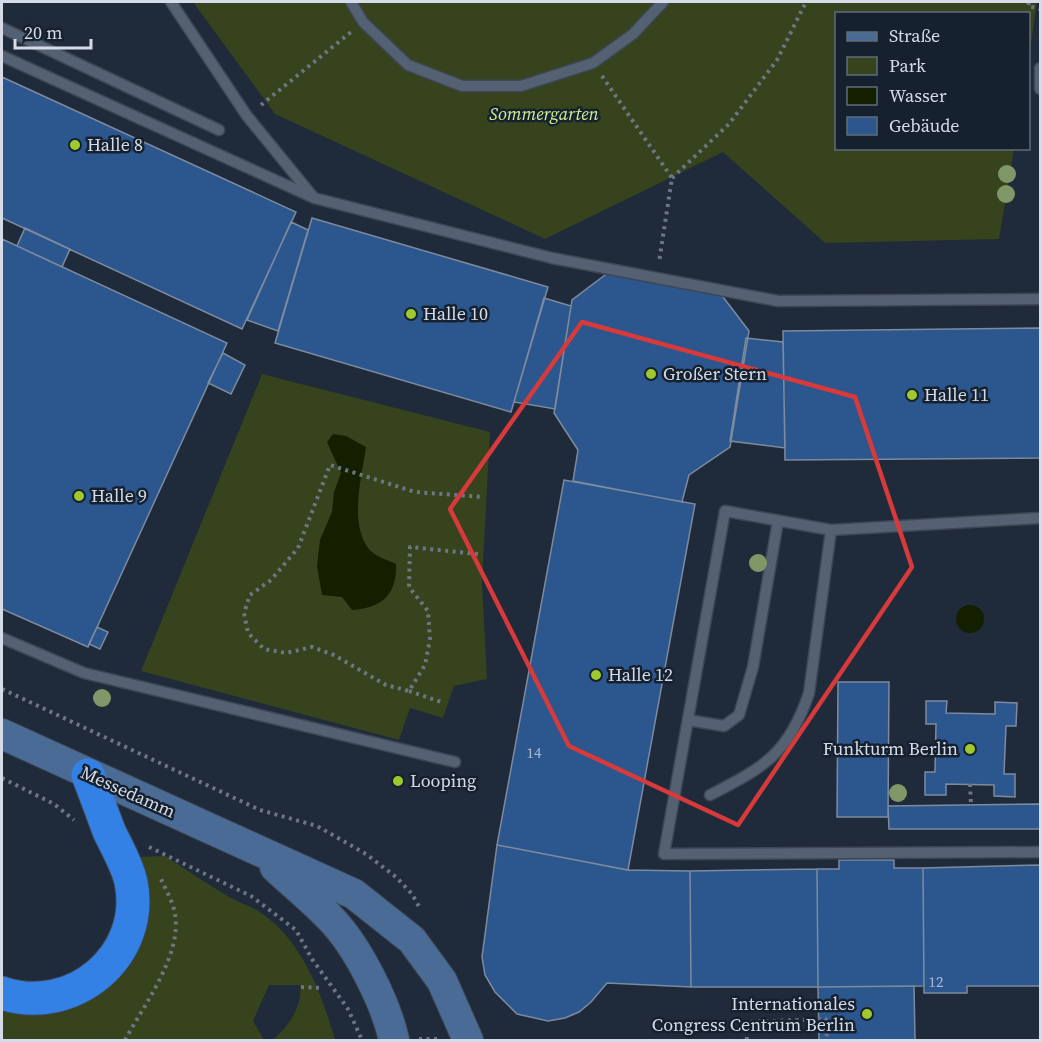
<svg xmlns="http://www.w3.org/2000/svg" width="1042" height="1042" font-family="'Source Serif 4',serif">
<style>
.green{fill:#36431c}
.water{fill:#141f00}
.building{fill:#2c568e;stroke:#7d8b9e;stroke-width:1.5}
.lines{fill:none;stroke-linecap:round;stroke-linejoin:round}
.lane-casing{stroke:#3d4754;stroke-width:13}
.secondary-casing{stroke:#3d4754;stroke-width:32}
.highway-casing{stroke:#3d4754;stroke-width:35}
.path{stroke:#6d7684;stroke-width:4;stroke-dasharray:3 4.5;stroke-linecap:butt}
.lane{stroke:#546173;stroke-width:10}
.secondary{stroke:#4a6b95;stroke-width:30}
.highway{stroke:#3381e5;stroke-width:33}
.tree{fill:#809767}
.marked{fill:none;stroke:#d63a3b;stroke-width:4.5;stroke-linejoin:round}
.poi-dot{fill:#9fca2d;stroke:#162130;stroke-width:2}
.labels{text-anchor:middle;stroke-width:5;stroke-linejoin:round;paint-order:stroke}
.number-label{font-size:15px;fill:#abbad1}
.park-label{font-size:18px;font-style:italic;fill:#cff18c;stroke:#162130}
.poi-label{font-size:18px;fill:#d5dce7;stroke:#162130;text-anchor:start}
.street-label{font-size:18px;fill:#d5dce7;stroke:#162130}
</style>
<rect width="100%" height="100%" fill="#1f2a3a"/>
<path class="green" d="M 193,2 L 1037,2 L 1029,57 L 1028,14 L 836,14 L 836,148 L 1014,149 L 999,239 L 825,243 L 723,152 L 545,239 L 275,114 Z
M 262,374 L 490,432 L 482,583 L 487,679 L 454,686 L 443,718 L 410,708 L 399,740 L 141,671 Z
M 165,856 C 187,870 209,885 231,898 C 240,903 251,906 260,912 C 302,940 322,994 335,1040 L 272,1040 C 288,1028 303,1006 300,985 L 269,985 L 253,1021 L 264,1040 L 2,1040 L 2,1005 L 58,1010 L 101,994 L 128,966 L 138,857 Z"/>
<path class="water" d="M 333,434 L 346,436 L 366,447 C 362,476 349,521 368,548 C 373,556 388,560 396,564 C 397,595 382,608 352,610 L 342,597 L 322,595 L 317,566 L 320,540 L 332,512 L 334,492 L 341,473 L 327,442 Z
M956 619a14 14 0 1 1 28 0a14 14 0 1 1-28 0Z"/>
<path class="building" d="M 2,77 L 296,212 L 242,329 L 2,218 Z
M 312,218 L 548,287 L 511,412 L 275,343 Z
M 291,222 L 308,230 L 278,331 L 247,320 Z
M 25,228 L 70,249 L 62,267 L 17,246 Z
M 2,239 L 227,343 L 88,647 L 2,609 Z
M 609,272 L 720,293 L 749,331 L 730,447 L 689,475 L 682,502 L 573,481 L 578,450 L 554,413 L 572,300 Z
M 544,298 L 571,306 L 555,409 L 514,402 Z
M 1040,328 L 1040,458 L 785,460 L 783,331 Z
M 746,338 L 783,342 L 785,448 L 730,441 Z
M 223,353 L 245,365 L 231,394 L 208,383 Z
M 564,480 L 695,504 L 628,870 L 497,845 Z
M 97,627 L 108,632 L 100,649 L 89,644 Z
M 838,682 L 889,682 L 888,817 L 837,817 Z
M 926,701 L 947,701 L 946,713 L 995,714 L 995,702 L 1017,703 L 1016,726 L 1006,726 L 1004,774 L 1015,774 L 1015,797 L 994,796 L 994,785 L 946,784 L 946,795 L 925,795 L 925,772 L 935,772 L 936,724 L 926,724 Z
M 1040,804 L 1040,829 L 889,829 L 888,806 Z
M 497,845 L 628,870 L 690,871 L 691,987 L 607,983 L 591,1002 L 579,1012 L 565,1018 L 548,1021 L 517,1014 L 495,992 L 485,975 L 482,957 Z
M 839,860 L 894,860 L 894,868 L 923,868 L 924,986 L 818,987 L 817,869 L 839,869 Z
M 1040,865 L 1040,986 L 967,986 L 967,993 L 924,993 L 923,868 Z
M 817,869 L 818,987 L 691,987 L 690,871 Z
M 914,986 L 915,1040 L 819,1040 L 818,987 Z"/>
<g class="lines">
<defs>
<path id="lane" d="M 171,2 L 247,116 L 314,198 L 552,258 L 778,301 L 1040,299
M 351,2 L 363,22 L 408,65 L 462,86 L 521,86 L 593,63 L 633,34 L 663,2
M 2,28 L 219,130
M 2,56 L 310,196
M 1040,68 L 1040,89
M 1040,518 L 831,530 L 725,511 L 664,854 L 1040,852
M 2,638 L 84,673 L 455,762
M 688,720 L 724,726 L 739,715 L 753,667 L 778,521
M 710,795 C 765,767 789,753 809,693 L 831,530"/>
<path id="secondary" d="M 2,734 L 354,894 L 412,940 L 442,981 L 468,1040
M 275,867 C 293,884 313,900 330,918 C 357,945 386,1003 394,1040"/>
<path id="highway" d="M 2,993 C 72,1017 146,956 131,882 C 127,864 117,848 109,831 C 102,812 95,793 88,775"/>
</defs>
<use href="#lane" class="lane-casing"/>
<use href="#secondary" class="secondary-casing"/>
<use href="#highway" class="highway-casing"/>
<path class="path" d="M 1029,2 L 1028,6 L 1040,9
M 602,76 L 672,178 L 659,262
M 261,105 L 351,32
M 672,178 L 729,124 L 777,60 L 806,2
M 478,554 L 410,547 L 409,587 L 428,611 L 430,639 L 425,665 L 409,691 L 386,685 L 334,655 L 312,647 L 286,653 L 264,649 L 248,633 L 244,613 L 250,595 L 271,580 L 298,548 L 330,465 L 415,492 L 483,497
M 2,689 L 260,810 L 317,826 L 366,854 L 396,877 L 412,894 L 421,910
M 409,691 L 441,702
M 2,778 L 54,804 L 74,820
M 970,784 L 971,805
M 149,847 L 251,896 L 296,930 L 312,959 L 348,1009 L 362,1040
M 301,987 L 322,988
M 419,1039 L 439,1039
M 125,1040 C 144,1005 182,955 175,914 C 173,902 166,890 161,879
M 747,1040 L 746,1022 L 826,1019 L 827,1040"/>
<use href="#lane" class="lane"/>
<use href="#secondary" class="secondary"/>
<use href="#highway" class="highway"/>
</g>
<g class="tree">
<circle cx="1007" cy="174" r="9"/>
<circle cx="1006" cy="194" r="9"/>
<circle cx="758" cy="563" r="9"/>
<circle cx="102" cy="698" r="9"/>
<circle cx="898" cy="793" r="9"/>
</g>
<path class="marked" d="M 582,322 L 855,397 L 912,567 L 738,825 L 569,746 L 450,509 Z"/>
<g class="poi-dot">
<circle cx="75" cy="145" r="6"/>
<circle cx="411" cy="314" r="6"/>
<circle cx="651" cy="374" r="6"/>
<circle cx="912" cy="395" r="6"/>
<circle cx="79" cy="496" r="6"/>
<circle cx="596" cy="675" r="6"/>
<circle cx="970" cy="749" r="6"/>
<circle cx="398" cy="781" r="6"/>
<circle cx="867" cy="1014" r="6"/>
</g>
<g class="labels">
<g class="number-label">
<text x="534" y="758">14</text>
<text x="936" y="987">12</text>
</g>
<g class="park-label">
<text x="544" y="120">Sommergarten</text>
</g>
<g class="poi-label">
<text x="87" y="151">Halle 8</text>
<text x="423" y="320">Halle 10</text>
<text x="663" y="380">Großer Stern</text>
<text x="924" y="401">Halle 11</text>
<text x="91" y="502">Halle 9</text>
<text x="608" y="681">Halle 12</text>
<text x="958" y="755" text-anchor="end">Funkturm Berlin</text>
<text x="410" y="787">Looping</text>
<text x="855" y="1010" text-anchor="end">Internationales<tspan x="855" dy="21">Congress Centrum Berlin</tspan></text>
</g>
<g class="street-label">
<text transform="translate(128 792) rotate(24)" y="6">Messedamm</text>
</g>
</g>
<rect width="1042" height="1042" fill="none" stroke="#d5dce7" stroke-width="6"/>
<rect x="835" y="12" width="195" height="138" fill="#162130" stroke="#626c79" stroke-width="1.5"/>
<rect x="847" y="32" width="30" height="9" fill="#4a6b95" stroke="#626c79" stroke-width="1.5"/>
<text x="889" y="42" font-size="18" fill="#d5dce7">Straße</text>
<rect x="847" y="57" width="30" height="18" fill="#36431c" stroke="#626c79" stroke-width="1.5"/>
<text x="889" y="72" font-size="18" fill="#d5dce7">Park</text>
<rect x="847" y="87" width="30" height="18" fill="#141f00" stroke="#626c79" stroke-width="1.5"/>
<text x="889" y="102" font-size="18" fill="#d5dce7">Wasser</text>
<rect x="847" y="117" width="30" height="18" fill="#2c568e" stroke="#626c79" stroke-width="1.5"/>
<text x="889" y="132" font-size="18" fill="#d5dce7">Gebäude</text>
<path d="M15 39v9h76v-9" fill="none" stroke="#d5dce7" stroke-width="3"/>
<text x="24" y="39" font-size="18" fill="#d5dce7" stroke="#162130" stroke-width="4.5" paint-order="stroke">20 m</text>
</svg>
